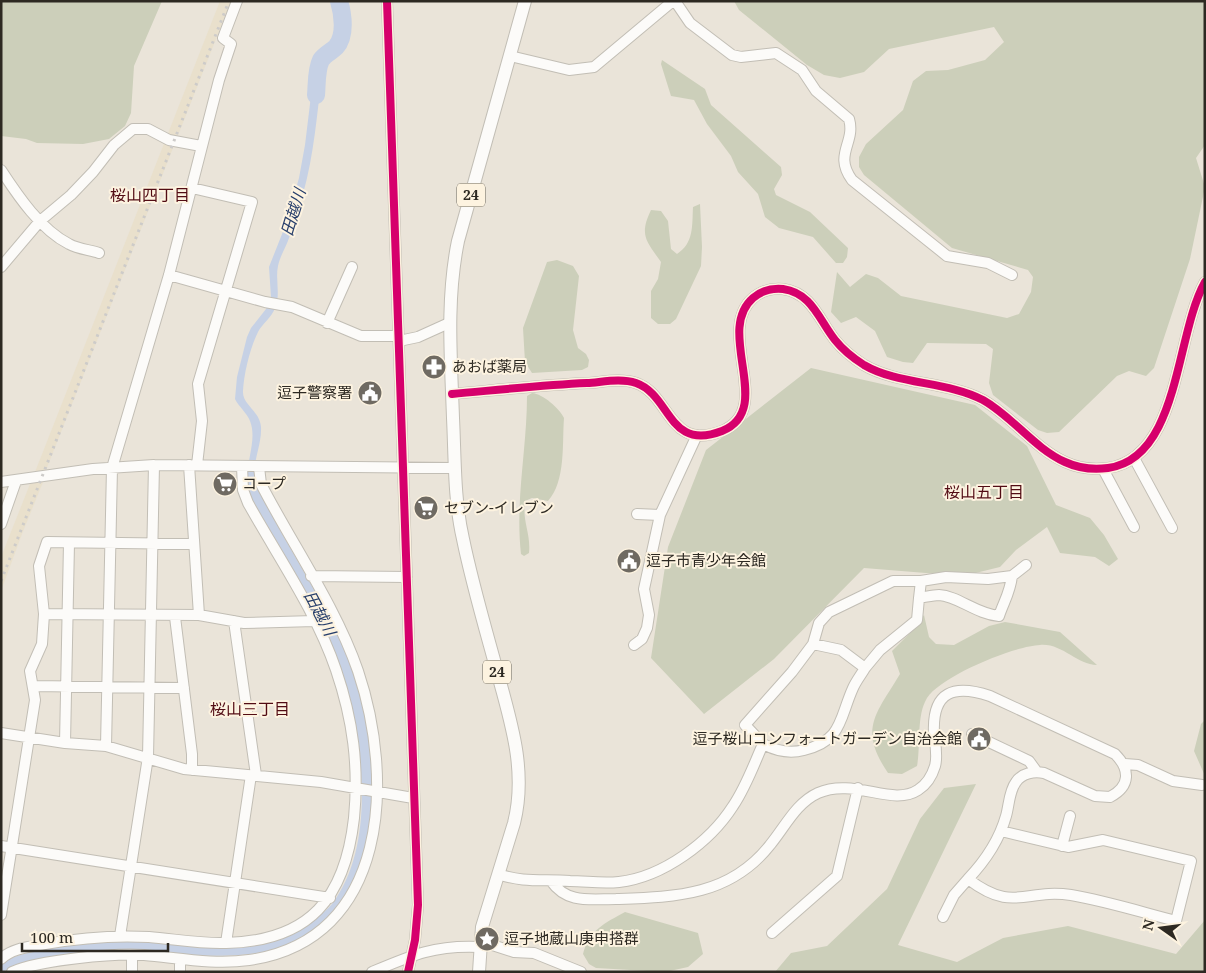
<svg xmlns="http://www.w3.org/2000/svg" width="1206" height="973" font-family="'Noto Serif','Noto Sans JP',serif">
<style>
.built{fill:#e9e0cc}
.green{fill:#cccfba}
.water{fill:#c6d1e5}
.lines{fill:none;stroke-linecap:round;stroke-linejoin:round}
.river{stroke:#c6d1e5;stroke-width:18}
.minor-casing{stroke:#c2beb5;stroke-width:12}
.major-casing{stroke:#c2beb5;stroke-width:14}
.minor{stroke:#fcfbf9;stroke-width:10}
.major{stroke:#fcfbf9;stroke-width:12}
.rail{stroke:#cdcbc9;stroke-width:3;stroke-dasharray:2.5 5;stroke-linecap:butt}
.cycleway-casing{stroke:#fdf3e0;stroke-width:11}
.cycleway{stroke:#d6006c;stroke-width:8}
.labels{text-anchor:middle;stroke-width:4;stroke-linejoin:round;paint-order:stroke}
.shield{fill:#fdf3e0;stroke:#6b665b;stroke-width:1}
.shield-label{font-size:14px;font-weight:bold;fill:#2d2922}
.poi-label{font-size:15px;fill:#2d2922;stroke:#fdf3e0;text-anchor:start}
.neighbourhood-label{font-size:16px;fill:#520c14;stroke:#fdf3e0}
.water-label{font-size:16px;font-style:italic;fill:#283f6b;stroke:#fdf3e0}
</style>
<rect width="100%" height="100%" fill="#eae4d9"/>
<path class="built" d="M 220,1 L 231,1 L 46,470 L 35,472 Z
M 43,482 L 22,534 L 1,591 L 1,557 L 30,484 Z"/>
<path class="green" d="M 1,1 L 162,1 L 134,66 L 131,113 L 125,126 L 109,139 L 83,144 L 37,143 L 26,139 L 1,136 Z
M 734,1 L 1205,1 L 1205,145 L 1196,158 L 1205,187 L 1190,259 L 1154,368 L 1146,376 L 1129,371 L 1117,376 L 1059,432 L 1047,433 L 1038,430 L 993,395 L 989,383 L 993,349 L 986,344 L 927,343 L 913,363 L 903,362 L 887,357 L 875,331 L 856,317 L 841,323 L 831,312 L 837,272 L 850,287 L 866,274 L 878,278 L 901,296 L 1007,318 L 1019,314 L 1031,292 L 1033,277 L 1028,270 L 952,248 L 864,175 L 859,167 L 859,157 L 866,144 L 903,110 L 913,81 L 926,71 L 948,70 L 985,60 L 1004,42 L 994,27 L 889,49 L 864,72 L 840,78 L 824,75 L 807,65 L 739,10 Z
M 662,60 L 705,89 L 711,105 L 781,167 L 782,175 L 774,189 L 776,195 L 810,212 L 848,248 L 847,257 L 843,263 L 836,263 L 813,237 L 779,228 L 765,217 L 758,194 L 738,172 L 731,156 L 707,124 L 694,100 L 671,96 L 661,64 Z
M 700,204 L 702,247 L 701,266 L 676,319 L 670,324 L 658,324 L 651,318 L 651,291 L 658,279 L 661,262 C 646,241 639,235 651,210 L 661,211 L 668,221 L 671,249 L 677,254 C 694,243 692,226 693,207 Z
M 557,260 L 573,266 L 579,276 L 573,330 L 578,348 L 586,354 L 589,360 L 588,367 L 582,370 L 532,373 L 525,362 L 523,328 L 547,262 Z
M 811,368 L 975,405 L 1027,446 L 1056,505 L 1090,518 L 1104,535 L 1118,559 L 1109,566 L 1095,557 L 1060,553 L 1047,527 L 1016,550 L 1000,567 L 963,576 L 864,568 L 774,659 L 704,714 L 651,658 L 668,547 L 706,450 Z
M 532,393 C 543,394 559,408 564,418 C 562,444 566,481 548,501 L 532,498 L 525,501 C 522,522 531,533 529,553 L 524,556 L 521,554 C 515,501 527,449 527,396 Z
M 924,615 L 929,637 L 936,644 L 954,645 L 989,626 L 1005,622 L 1060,632 L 1097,665 C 1077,665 1062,643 1040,645 C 1014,646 941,676 927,698 C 916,716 921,746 917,766 L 902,774 L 888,773 C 858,729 876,714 900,674 L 892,651 L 913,630 Z
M 1205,720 L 1205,776 L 1194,751 L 1201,724 Z
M 976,784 L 898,945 L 957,962 L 1003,938 L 1068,926 L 1176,954 L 1205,920 L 1205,972 L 775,972 L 791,953 L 827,946 L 887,889 L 920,819 L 944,788 Z
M 625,912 L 698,933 L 703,954 L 688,967 L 665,972 L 596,968 L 589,964 L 583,954 C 589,930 605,923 625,912 Z"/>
<path class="water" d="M 314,71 L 322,74 C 317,114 314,155 303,194 C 299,209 295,224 289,238 C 286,247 280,256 278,266 C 275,280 281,294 275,308 C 272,317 262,324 258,332 C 250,348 244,373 243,391 C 242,405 260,411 261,427 C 262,447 251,462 256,482 C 283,544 325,598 349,662 C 382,749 394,906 285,946 C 252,958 221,955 187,956 C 132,958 76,962 21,965 L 1,972 L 1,963 C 49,939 128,940 181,944 C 204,945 229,950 253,946 C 268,944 282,937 295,930 C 307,923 323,915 332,904 C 374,848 364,757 348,694 L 251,499 C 240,468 259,444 250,421 C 247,413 239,407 235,399 L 237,377 L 247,337 L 251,328 L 266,309 L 271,297 L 269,267 L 286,224 L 299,178 L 305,145 Z"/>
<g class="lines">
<path class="river" d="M 316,95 C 317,85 316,70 321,60 C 325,54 331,52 336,47 C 346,36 343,14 339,1"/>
<defs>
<path id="minor" d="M 387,1 L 418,905 L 415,940 L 408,972
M 675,1 L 690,23 L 732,55 L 741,57 L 776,53 L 802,70 L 816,91 L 849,119 C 856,143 833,154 852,180 L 947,256 L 988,263 L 1012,275
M 510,56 L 569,70 L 594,67 L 673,1
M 1,170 C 18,196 41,230 69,244 C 78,249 90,250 99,253
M 192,188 L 252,202 L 198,384 L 202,421 L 197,465
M 1,267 L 40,221 L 71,195 L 93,172 L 114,145 L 133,129 L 148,129 L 169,140 L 201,146
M 169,275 L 265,302 L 292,307 L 361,336 L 399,336
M 327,323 L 352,267
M 399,341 L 418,337 L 449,323
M 452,394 C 497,390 542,385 587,383 C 603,382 621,378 636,383 C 671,395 668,452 722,431 C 776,409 714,332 753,298 C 761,291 772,288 783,289 C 812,293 819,320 835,340 C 843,350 853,358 864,365 C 898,385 947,381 983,400 C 1013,417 1034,448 1065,462 C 1078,468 1093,470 1108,468 C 1180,458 1175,335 1205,282
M 1134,458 L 1172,528
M 189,465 L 199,615
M 1103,469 L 1134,527
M 1,482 L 93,469 L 154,465 L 455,468
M 637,514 L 660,515 L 697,435
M 1,524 L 16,481
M 311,576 L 407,577
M 921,581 L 919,598 C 926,597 933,595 939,595 C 958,596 976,614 999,616 C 1004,601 1010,593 1012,576
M 44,614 L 199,615 L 244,623 L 314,621 L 331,612
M 175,617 L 192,754 L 192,770
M 234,621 L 256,775
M 634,645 L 642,639 L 647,628 L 649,615 L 644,589 L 660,515
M 865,668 L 880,650 L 917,620 L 919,598
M 33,686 L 184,688
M 1,733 L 65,743 L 106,746 L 184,769 L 321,782 L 413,798
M 972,734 L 1029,761 L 1037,772
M 65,743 L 69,543
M 763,744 C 776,751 789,754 804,750 C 843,740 839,719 853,688 C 856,681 861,675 865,668 L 841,650 L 813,644
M 106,746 L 112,468 L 169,275 L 219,80 L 231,44 L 223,38 L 237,1
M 1125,764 L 1138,765 L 1173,781 L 1202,785
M 1,846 L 330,898
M 1062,846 L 1070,816
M 498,874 C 524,883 543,879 570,881 C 586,881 601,884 619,882 C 663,877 710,842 733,806 C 746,787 754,764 763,744 L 745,725 L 792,672 L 813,644 L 819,623 L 829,612 L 893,581 L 921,581 L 946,577 L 988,579 L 1012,576 L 1026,565
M 551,881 C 567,904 590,899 616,899 C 675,897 730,896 770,845 C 785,827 796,803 818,793 C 854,777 892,807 918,790 C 926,785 932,776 935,766 C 938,756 935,743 934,733 C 932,691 954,684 990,696 L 1115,754 C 1130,769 1131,786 1110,797 L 1095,796 L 1044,773 C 1034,771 1022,773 1016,782 C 1009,791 1009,806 1006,816 C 999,841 986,860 968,879
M 1,915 L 35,700 L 30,671 L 42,644 L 44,614 L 39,566 L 47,542 L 194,544
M 943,917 L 954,895 L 968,879 C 1014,914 1025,888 1071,895 C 1106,901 1141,912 1176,921 L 1191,861 L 1103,840 L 1068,847 L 1001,831
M 772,933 L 837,876 L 858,788
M 120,936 L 148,757 L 154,465
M 480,941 L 514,952 L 534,953 L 581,972
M 226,943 L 251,775
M 132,955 L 132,972
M 1,959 C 12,948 30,947 45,944 C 79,938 114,935 149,937 C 174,939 200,944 226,943 C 310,941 345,898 354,818 C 359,766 353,720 336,670 C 316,611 278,557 248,503 L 243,490 L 242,466
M 180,959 L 180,972
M 12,972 C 39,960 114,953 144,955 C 179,958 214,965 249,960 C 390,940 394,778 358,671 C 336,607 292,544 261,484 L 259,467
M 372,972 C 412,955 435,945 479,947"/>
<path id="major" d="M 479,972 L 482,927 L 514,823 C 527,771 511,722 497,671 C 485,627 472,583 463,539 C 454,500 455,458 453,418 C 451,358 446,300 458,241 L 525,1"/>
</defs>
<use href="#minor" class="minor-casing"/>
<use href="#major" class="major-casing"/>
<use href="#minor" class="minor"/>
<use href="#major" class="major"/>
<path class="rail" d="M 1,581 L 229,1"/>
<defs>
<path id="cycleway" d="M 387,1 L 418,905 L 415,940 L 408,972
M 452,394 C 497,390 542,385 587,383 C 603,382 621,378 636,383 C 671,395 668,452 722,431 C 776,409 714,332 753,298 C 761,291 772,288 783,289 C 812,293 819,320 835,340 C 843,350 853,358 864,365 C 898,385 947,381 983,400 C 1013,417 1034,448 1065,462 C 1078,468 1093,470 1108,468 C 1180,458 1175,335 1205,282"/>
</defs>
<use href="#cycleway" class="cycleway-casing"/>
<use href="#cycleway" class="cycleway"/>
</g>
<defs>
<symbol id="pharmacy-disc" viewBox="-11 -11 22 22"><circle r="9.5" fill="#6f6a62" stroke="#fdf3e0"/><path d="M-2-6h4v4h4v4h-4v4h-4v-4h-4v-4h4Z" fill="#fff"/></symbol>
<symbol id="civic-disc" viewBox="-11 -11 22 22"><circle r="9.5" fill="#6f6a62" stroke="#fdf3e0"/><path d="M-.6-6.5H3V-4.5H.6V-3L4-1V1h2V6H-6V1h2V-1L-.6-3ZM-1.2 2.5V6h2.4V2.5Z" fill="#fff"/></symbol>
<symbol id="supermarket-disc" viewBox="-11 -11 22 22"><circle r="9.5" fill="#6f6a62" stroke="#fdf3e0"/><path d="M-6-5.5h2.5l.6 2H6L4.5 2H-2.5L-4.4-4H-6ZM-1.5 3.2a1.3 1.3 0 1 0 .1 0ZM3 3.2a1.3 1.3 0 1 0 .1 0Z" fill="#fff"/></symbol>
<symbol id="sight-disc" viewBox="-11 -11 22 22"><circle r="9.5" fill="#6f6a62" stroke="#fdf3e0"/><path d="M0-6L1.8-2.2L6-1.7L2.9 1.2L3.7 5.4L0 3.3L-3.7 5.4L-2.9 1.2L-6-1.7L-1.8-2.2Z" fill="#fff"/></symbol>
</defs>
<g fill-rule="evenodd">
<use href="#pharmacy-disc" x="420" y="353" width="28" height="28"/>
<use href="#civic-disc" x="356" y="379" width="28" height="28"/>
<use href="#supermarket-disc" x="211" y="470" width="28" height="28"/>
<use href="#supermarket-disc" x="412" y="494" width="28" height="28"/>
<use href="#civic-disc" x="615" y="547" width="28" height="28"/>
<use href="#civic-disc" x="965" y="725" width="28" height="28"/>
<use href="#sight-disc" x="473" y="925" width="28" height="28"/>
</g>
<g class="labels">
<g class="shield">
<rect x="457" y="183.5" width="28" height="23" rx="4"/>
<rect x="483" y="660.5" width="28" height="23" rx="4"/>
</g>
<g class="shield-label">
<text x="471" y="200">24</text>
<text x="497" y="677">24</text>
</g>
<g class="poi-label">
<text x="452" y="372">あおば薬局</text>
<text x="352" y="398" text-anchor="end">逗子警察署</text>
<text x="242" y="489">コープ</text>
<text x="444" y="513">セブン-イレブン</text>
<text x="646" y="566">逗子市青少年会館</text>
<text x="962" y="744" text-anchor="end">逗子桜山コンフォートガーデン自治会館</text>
<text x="504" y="944">逗子地蔵山庚申搭群</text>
</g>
<g class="neighbourhood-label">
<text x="150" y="201">桜山四丁目</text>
<text x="984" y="498">桜山五丁目</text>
<text x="250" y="715">桜山三丁目</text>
</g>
<g class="water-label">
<text transform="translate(293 212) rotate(-73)" y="6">田越川</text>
<text transform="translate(320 613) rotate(62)" y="6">田越川</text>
</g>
</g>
<rect width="1206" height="973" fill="none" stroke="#2d2922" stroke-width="5"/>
<g transform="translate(1161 928) rotate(284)" stroke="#fdf3e0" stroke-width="4" paint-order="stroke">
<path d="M0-4L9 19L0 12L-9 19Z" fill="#2d2922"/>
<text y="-8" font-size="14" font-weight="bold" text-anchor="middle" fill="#2d2922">N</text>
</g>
<path d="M22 943v8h146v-8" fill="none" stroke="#2d2922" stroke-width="2.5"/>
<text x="30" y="943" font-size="15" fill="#2d2922" stroke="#fdf3e0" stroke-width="4" paint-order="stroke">100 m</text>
</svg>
